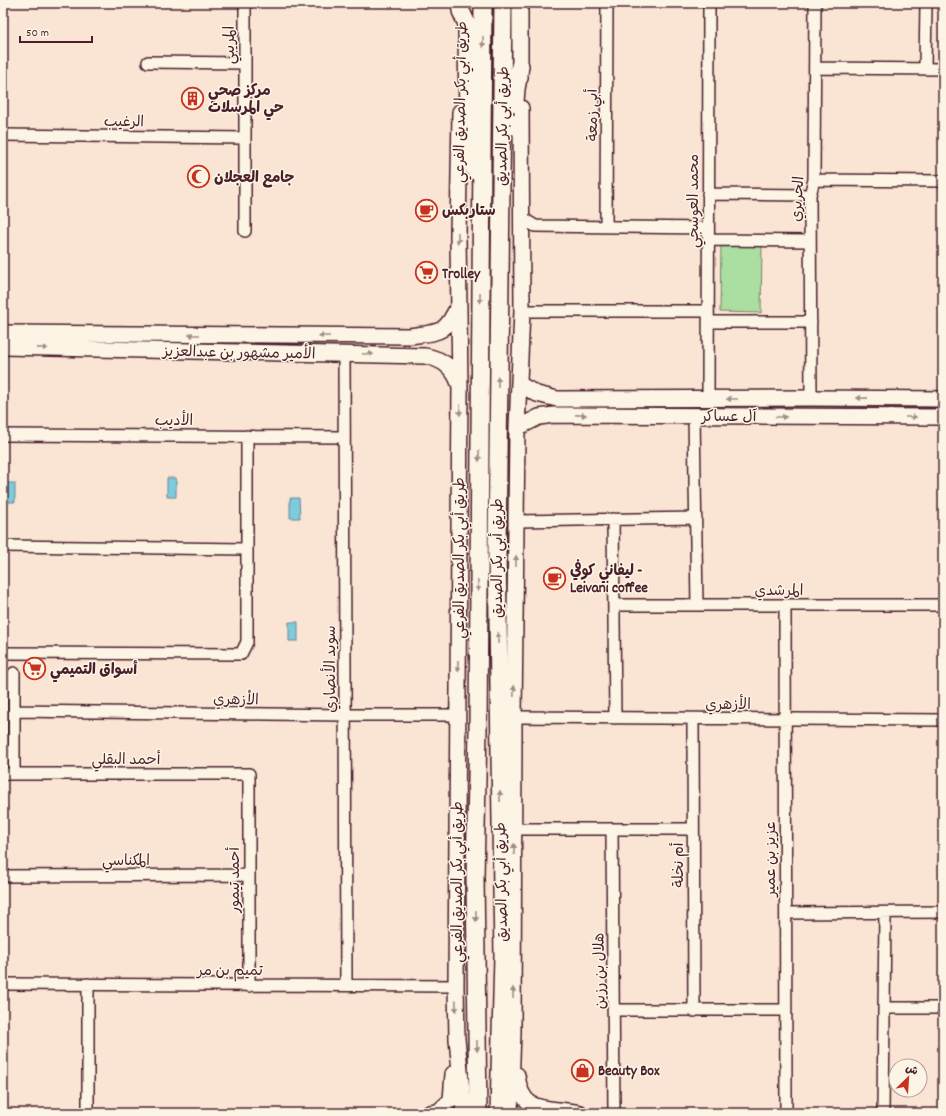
<svg xmlns="http://www.w3.org/2000/svg" width="946" height="1116" font-family="Dekko,'Playpen Sans Arabic',sans-serif">
<style>
.green{fill:#abdfa1;stroke:#7a7f66}
.water{fill:#7ecbdc;stroke:#698695}
.lines{fill:none;stroke-linecap:round;stroke-linejoin:round}
.street-casing{stroke:#4a1f2b;stroke-width:14}
.secondary-casing{stroke:#4a1f2b;stroke-width:18}
.primary-casing{stroke:#4a1f2b;stroke-width:20}
.street{stroke:#fcf5e5;stroke-width:11}
.secondary{stroke:#fcf5e5;stroke-width:15}
.primary{stroke:#fcf5e5;stroke-width:17}
.oneway{fill:#a38a88}
.labels{text-anchor:middle;stroke-width:3;stroke-linejoin:round;paint-order:stroke}
.street-label{font-size:15px;fill:#4a1f2b;stroke:#fcf5e5}
.poi-label{font-size:15px;font-weight:bold;fill:#4a1f2b;stroke:#fcf5e5;text-anchor:start}
</style>
<rect width="100%" height="100%" fill="#fae4d4"/>
<filter id="ink" filterUnits="userSpaceOnUse"><feTurbulence type="fractalNoise" baseFrequency=".025" numOctaves="2"/><feDisplacementMap in="SourceGraphic" scale="8" xChannelSelector="R" yChannelSelector="G"/><feConvolveMatrix kernelMatrix="1 2 1 2 8 2 1 2 1" color-interpolation-filters="sRGB"/></filter>
<g filter="url(#ink)">
<path class="green" d="M 721,243 L 762,244 L 761,313 L 720,312 Z"/>
<path class="water" d="M 167,478 L 176,478 L 176,497 L 167,497 Z
M 6,483 L 15,483 L 15,502 L 6,502 Z
M 290,498 L 299,498 L 300,518 L 290,518 Z
M 289,622 L 298,622 L 298,641 L 289,641 Z"/>
<g class="lines">
<defs>
<path id="street" d="M 148,62 L 244,63
M 815,68 L 943,69
M 925,68 L 926,3
M 3,135 L 244,138
M 814,180 L 943,181
M 708,194 L 810,195
M 521,214 L 527,221 L 535,226 L 708,228
M 606,227 L 607,3
M 245,231 L 245,3
M 708,240 L 810,241
M 522,311 L 708,311
M 709,322 L 811,322
M 344,353 L 346,984
M 811,398 L 810,195 L 814,180 L 815,3
M 708,399 L 709,3
M 694,416 L 697,605
M 3,435 L 344,437
M 613,519 L 615,718
M 517,521 L 696,518
M 3,546 L 246,549
M 614,605 L 943,605
M 785,605 L 786,1113
M 3,653 L 241,654 L 247,642 L 247,436
M 14,711 L 345,715 L 458,715
M 514,717 L 943,720
M 693,719 L 694,1011
M 14,773 L 14,673
M 3,774 L 249,774 L 249,986
M 515,829 L 693,829
M 612,829 L 614,1113
M 3,876 L 249,875
M 786,913 L 943,912
M 3,984 L 456,986
M 88,984 L 88,1113
M 885,1008 L 943,1008
M 615,1010 L 785,1010
M 883,1113 L 885,913"/>
<path id="secondary" d="M 520,3 L 520,78
M 460,112 L 458,236 L 460,387 L 456,986 L 457,1039 L 464,1113
M 3,333 L 409,336 C 439,332 445,335 458,306
M 3,347 L 425,356 C 442,359 454,367 459,384
M 519,384 L 537,394 L 557,399 L 811,398 L 943,399
M 517,428 L 539,417 L 554,415 L 943,417
M 517,1075 C 522,1116 546,1106 580,1113
M 430,1113 L 438,1112 L 451,1100 L 453,1074
M 510,1113 L 513,1032 L 514,717 L 517,428 L 522,311 L 521,108"/>
<path id="primary" d="M 461,11 L 467,24 L 468,134 L 475,171
M 513,126 L 516,89 L 520,66
M 478,1113 L 475,877 L 478,729 L 483,3
M 499,1113 L 503,956 L 497,551 L 503,3"/>
</defs>
<use href="#street" class="street-casing"/>
<use href="#secondary" class="secondary-casing"/>
<use href="#primary" class="primary-casing"/>
<use href="#street" class="street"/>
<use href="#secondary" class="secondary"/>
<use href="#primary" class="primary"/>
</g>
<defs><path id="oneway-solid" d="M-6-.8H1V-3.2L6.5 0L1 3.2V.8H-6Z"/></defs>
<g class="oneway">
<use href="#oneway-solid" transform="translate(483 42) rotate(91)"/>
<use href="#oneway-solid" transform="translate(458 238) rotate(90)"/>
<use href="#oneway-solid" transform="translate(480 298) rotate(91)"/>
<use href="#oneway-solid" transform="translate(194 335) rotate(-180)"/>
<use href="#oneway-solid" transform="translate(324 336) rotate(-180)"/>
<use href="#oneway-solid" transform="translate(42 348) rotate(1)"/>
<use href="#oneway-solid" transform="translate(368 354) rotate(2)"/>
<use href="#oneway-solid" transform="translate(498 382) rotate(-89)"/>
<use href="#oneway-solid" transform="translate(862 398) rotate(-179)"/>
<use href="#oneway-solid" transform="translate(732 399) rotate(180)"/>
<use href="#oneway-solid" transform="translate(460 410) rotate(91)"/>
<use href="#oneway-solid" transform="translate(581 415) rotate(1)"/>
<use href="#oneway-solid" transform="translate(781 417)"/>
<use href="#oneway-solid" transform="translate(911 417)"/>
<use href="#oneway-solid" transform="translate(479 456) rotate(90)"/>
<use href="#oneway-solid" transform="translate(516 561) rotate(-89)"/>
<use href="#oneway-solid" transform="translate(478 586) rotate(90)"/>
<use href="#oneway-solid" transform="translate(498 638) rotate(-91)"/>
<use href="#oneway-solid" transform="translate(458 666) rotate(90)"/>
<use href="#oneway-solid" transform="translate(514 691) rotate(-89)"/>
<use href="#oneway-solid" transform="translate(500 796) rotate(-91)"/>
<use href="#oneway-solid" transform="translate(514 849) rotate(-90)"/>
<use href="#oneway-solid" transform="translate(476 916) rotate(90)"/>
<use href="#oneway-solid" transform="translate(513 993) rotate(-90)"/>
<use href="#oneway-solid" transform="translate(456 1006) rotate(89)"/>
<use href="#oneway-solid" transform="translate(477 1046) rotate(89)"/>
</g>
</g>
<defs>
<symbol id="building-ring" viewBox="-11 -11 22 22"><circle r="9.5" fill="#fcf5e5" stroke="#c8321e" stroke-width="1.5"/><path d="M-4-6H4V6H1V3H-1V6H-4ZM-2.5-4.3h1.7v1.8h-1.7ZM.8-4.3h1.7v1.8H.8ZM-2.5-1h1.7V.8h-1.7ZM.8-1h1.7V.8H.8Z" fill="#c8321e"/></symbol>
<symbol id="mosque-ring" viewBox="-11 -11 22 22"><circle r="9.5" fill="#fcf5e5" stroke="#c8321e" stroke-width="1.5"/><path d="M3.5-4.9A6 6 0 1 0 3.5 4.9A5 5 0 1 1 3.5-4.9Z" fill="#c8321e"/></symbol>
<symbol id="cafe-ring" viewBox="-11 -11 22 22"><circle r="9.5" fill="#fcf5e5" stroke="#c8321e" stroke-width="1.5"/><path d="M-5.5-4.5H6V0H3Q3 3.5 0 3.5H-2.5Q-5.5 3.5-5.5 0ZM3-3.2v2h1.7v-2ZM-6 4.5H4V6H-6Z" fill="#c8321e"/></symbol>
<symbol id="supermarket-ring" viewBox="-11 -11 22 22"><circle r="9.5" fill="#fcf5e5" stroke="#c8321e" stroke-width="1.5"/><path d="M-6-5.5h2.5l.6 2H6L4.5 2H-2.5L-4.4-4H-6ZM-1.5 3.2a1.3 1.3 0 1 0 .1 0ZM3 3.2a1.3 1.3 0 1 0 .1 0Z" fill="#c8321e"/></symbol>
<symbol id="shop-ring" viewBox="-11 -11 22 22"><circle r="9.5" fill="#fcf5e5" stroke="#c8321e" stroke-width="1.5"/><path d="M-5-2.5h2.3a2.7 3.5 0 0 1 5.4 0H5L5.5 6h-11ZM-1.5-2.5h3a1.5 2.3 0 0 0-3 0Z" fill="#c8321e"/></symbol>
</defs>
<g fill-rule="evenodd">
<use href="#building-ring" x="180" y="86" width="25" height="25"/>
<use href="#mosque-ring" x="186" y="164" width="25" height="25"/>
<use href="#cafe-ring" x="414" y="198" width="25" height="25"/>
<use href="#supermarket-ring" x="414" y="260" width="25" height="25"/>
<use href="#cafe-ring" x="542" y="566" width="25" height="25"/>
<use href="#supermarket-ring" x="22" y="656" width="25" height="25"/>
<use href="#shop-ring" x="570" y="1058" width="25" height="25"/>
</g>
<g class="labels">
<g class="street-label">
<text transform="translate(229 45) rotate(-90)" y="5">المريبي</text>
<text transform="translate(460 102) rotate(-89)" y="5">طريق أبي بكر الصديق الفرعي</text>
<text transform="translate(592 115) rotate(-90)" y="5">أبي زمعة</text>
<text transform="translate(124 121) rotate(1)" y="5">الرغيب</text>
<text transform="translate(502 126) rotate(-89)" y="5">طريق أبي بكر الصديق</text>
<text transform="translate(797 199) rotate(-86)" y="5">الحريري</text>
<text transform="translate(693 201) rotate(-90)" y="5">محمد العوسجي</text>
<text transform="translate(239 352) rotate(1)" y="5">الأمير مشهور بن عبدالعزيز</text>
<text x="729" y="421">آل عساكر</text>
<text x="174" y="425">الأديب</text>
<text transform="translate(459 558) rotate(-90)" y="5">طريق أبي بكر الصديق الفرعي</text>
<text transform="translate(497 558) rotate(-90)" y="5">طريق أبي بكر الصديق</text>
<text x="779" y="595">المرشدي</text>
<text transform="translate(330 669) rotate(-90)" y="5">سويد الأنصاري</text>
<text transform="translate(236 699) rotate(1)" y="5">الأزهري</text>
<text x="728" y="709">الأزهري</text>
<text x="126" y="764">أحمد البقلي</text>
<text transform="translate(770 859) rotate(-90)" y="5">عزيز بن عمير</text>
<text x="126" y="865">المكناسي</text>
<text transform="translate(678 865) rotate(-90)" y="5">أم نخلة</text>
<text transform="translate(234 880) rotate(-90)" y="5">أحمد تيمور</text>
<text transform="translate(457 882) rotate(-90)" y="5">طريق أبي بكر الصديق الفرعي</text>
<text transform="translate(501 882) rotate(-91)" y="5">طريق أبي بكر الصديق</text>
<text x="230" y="975">تميم بن مر</text>
<text transform="translate(599 971) rotate(-91)" y="5">هلال بن رزين</text>
</g>
<g class="poi-label">
<text x="208" y="95">مركز صحي<tspan x="208" dy="17">حي المرسلات</tspan></text>
<text x="214" y="182">جامع العجلان</text>
<text x="442" y="215">ستاربكس</text>
<text x="442" y="278">Trolley</text>
<text x="570" y="575">ليفاني كوفي -<tspan x="570" dy="17">Leivani coffee</tspan></text>
<text x="50" y="674">أسواق التميمي</text>
<text x="598" y="1075">Beauty Box</text>
</g>
</g>
<rect width="946" height="1116" fill="none" stroke="#fcf5e5" stroke-width="16"/>
<rect x="8" y="8" width="930" height="1100" fill="none" stroke="#4a1f2b" stroke-width="1.5" filter="url(#ink)"/>
<g transform="translate(908 1078) rotate(25)"><circle r="19" fill="#fcf5e5" stroke="#b59f9b"/>
<path d="M0-3L7 15L0 10L-7 15Z" fill="#c8321e"/>
<text y="-6" font-size="11" font-weight="bold" text-anchor="middle" fill="#4a1f2b">ش</text>
</g>
<path d="M20 36v6h72v-6" fill="none" stroke="#4a1f2b" stroke-width="2"/>
<text x="26" y="36" font-size="12" fill="#4a1f2b" stroke="#fcf5e5" stroke-width="3" paint-order="stroke">50 m</text>
</svg>
